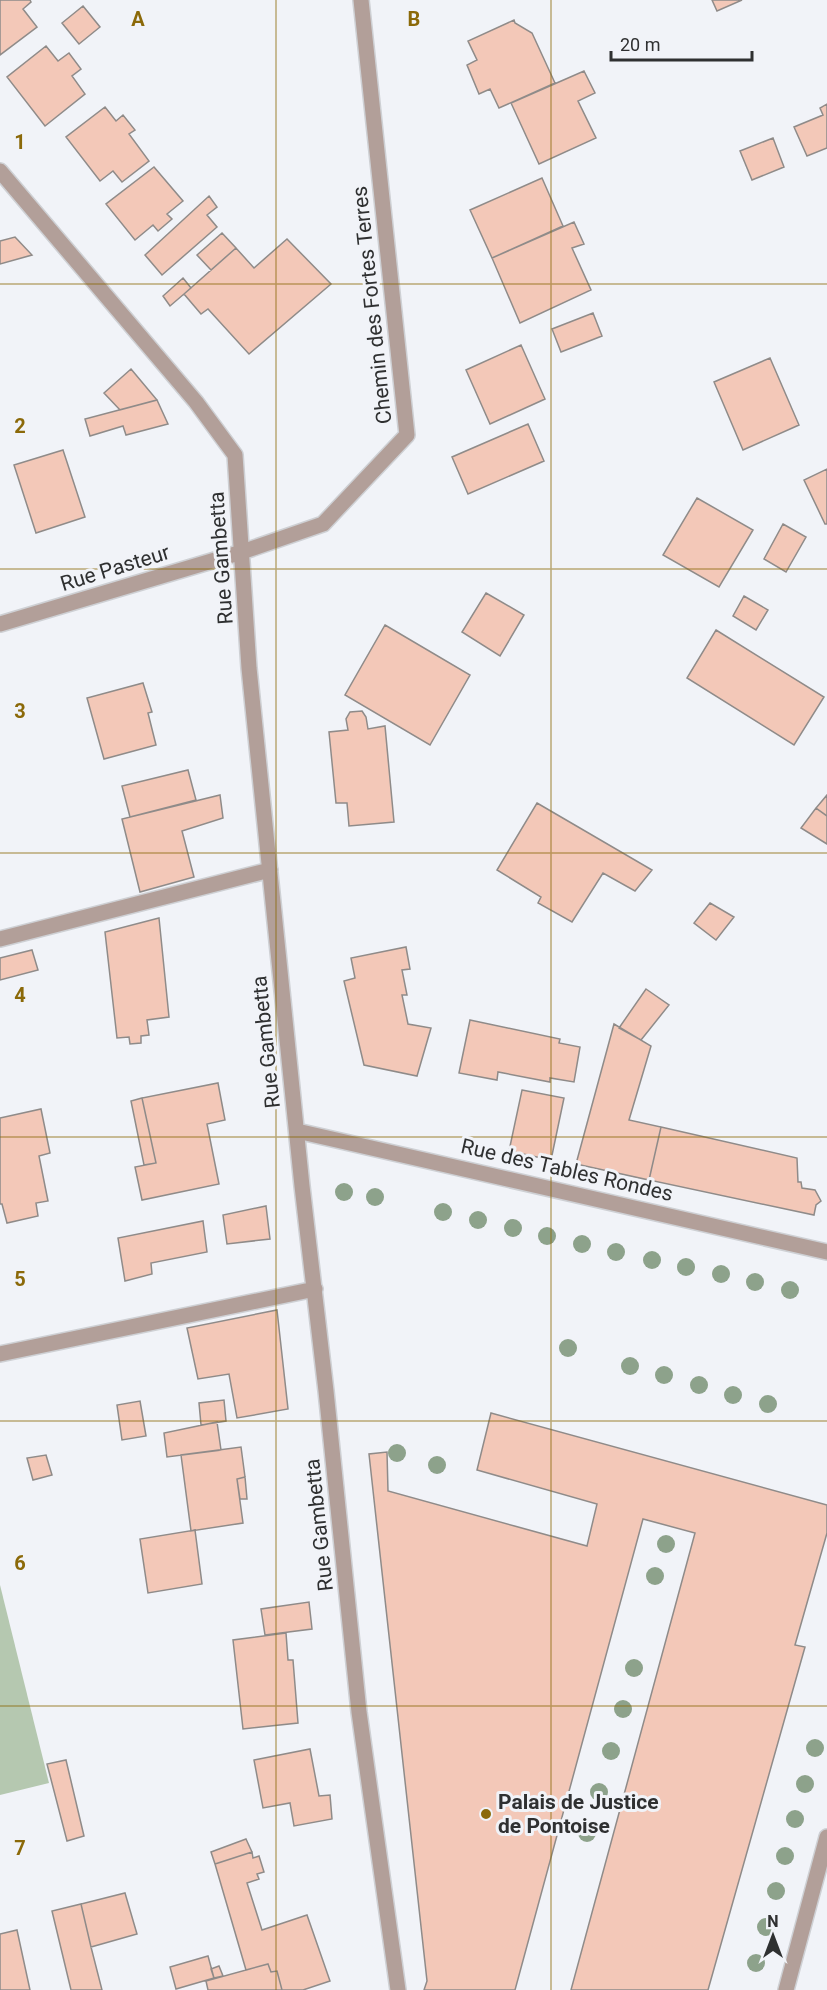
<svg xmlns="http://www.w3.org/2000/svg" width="827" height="1990" font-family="Roboto,sans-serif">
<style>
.green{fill:#b5c8b0}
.building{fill:#f3c8b8;stroke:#8f8b89;stroke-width:1.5}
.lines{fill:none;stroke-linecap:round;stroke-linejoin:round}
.minor-casing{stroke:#ced0d4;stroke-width:18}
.minor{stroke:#b29f99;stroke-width:15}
.tree{fill:#8da28b}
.grid{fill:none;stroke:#8b6909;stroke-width:1.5;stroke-opacity:0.55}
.poi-dot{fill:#8b6909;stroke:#f1f3f8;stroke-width:2}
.labels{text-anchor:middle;stroke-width:6;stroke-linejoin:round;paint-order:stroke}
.street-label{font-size:21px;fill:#2f3031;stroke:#f1f3f8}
.poi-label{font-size:21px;font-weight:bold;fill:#2f3031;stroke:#f1f3f8;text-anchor:start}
.grid-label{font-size:20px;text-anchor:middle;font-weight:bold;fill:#8b6909;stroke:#f1f3f8;stroke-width:6;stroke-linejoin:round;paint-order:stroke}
</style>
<rect width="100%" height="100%" fill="#f1f3f8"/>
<path class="green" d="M 0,1585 L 49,1783 L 0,1795 Z"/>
<path class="building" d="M 0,0 L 30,0 L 31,2 L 23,9 L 37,27 L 0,55 Z
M 712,0 L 742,0 L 717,11 Z
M 83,6 L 100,27 L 79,44 L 62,23 Z
M 514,20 L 515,23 L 532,33 L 555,83 L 499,108 L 490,89 L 479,94 L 467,65 L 477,60 L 468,41 Z
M 46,46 L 58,61 L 69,53 L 81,69 L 72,76 L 85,94 L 45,126 L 7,77 Z
M 584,71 L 595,93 L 578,101 L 596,138 L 539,164 L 511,103 Z
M 827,104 L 827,148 L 807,156 L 794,127 L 823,115 L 820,108 Z
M 105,107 L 116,121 L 123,115 L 135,130 L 129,134 L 149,161 L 122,182 L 113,171 L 100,181 L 66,137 Z
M 773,138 L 784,167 L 752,180 L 740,151 Z
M 154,167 L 183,201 L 167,214 L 172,219 L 158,231 L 153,225 L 135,240 L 106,204 Z
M 542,178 L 563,226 L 492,258 L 470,210 Z
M 209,196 L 217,207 L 207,215 L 217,227 L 162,275 L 145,255 Z
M 574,222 L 584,244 L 572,248 L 591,290 L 520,323 L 492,258 Z
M 222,233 L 236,248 L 211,270 L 197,255 Z
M 15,237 L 32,255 L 0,264 L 0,241 Z
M 287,239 L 331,284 L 249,354 L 208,309 L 201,314 L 184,294 L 236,248 L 254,268 Z
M 183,278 L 191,288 L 170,306 L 163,296 Z
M 593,313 L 602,336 L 561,352 L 552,329 Z
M 521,345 L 545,399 L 490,424 L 466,370 Z
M 770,358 L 799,425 L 743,450 L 714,382 Z
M 131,369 L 157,400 L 120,410 L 104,393 Z
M 157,400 L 168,424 L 126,435 L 123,426 L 90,436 L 85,419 Z
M 528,424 L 544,461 L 468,494 L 452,457 Z
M 63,450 L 85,517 L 36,533 L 14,465 Z
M 827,469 L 827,524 L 825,524 L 804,480 Z
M 697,498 L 753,530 L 719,587 L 663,555 Z
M 783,524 L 806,537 L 786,572 L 764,559 Z
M 486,593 L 524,615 L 500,656 L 462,632 Z
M 744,596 L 768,610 L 756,630 L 733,616 Z
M 385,625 L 470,675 L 430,745 L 345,695 Z
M 716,630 L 824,697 L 794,745 L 687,678 Z
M 143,683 L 152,712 L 148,713 L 156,745 L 104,759 L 87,698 Z
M 362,711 L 366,717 L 368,729 L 385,726 L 394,822 L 349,826 L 347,803 L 336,803 L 329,732 L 348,730 L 346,719 L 350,712 Z
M 188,770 L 196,800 L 130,817 L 122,786 Z
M 220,795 L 223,818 L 182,831 L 194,877 L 140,892 L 122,819 Z
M 827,795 L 827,816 L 816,808 Z
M 537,803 L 652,870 L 635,891 L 603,873 L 572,922 L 538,903 L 541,897 L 497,870 Z
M 816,808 L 827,816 L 827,844 L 801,828 Z
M 710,903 L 734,917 L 716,940 L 694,923 Z
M 159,918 L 169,1017 L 147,1020 L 149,1035 L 141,1036 L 141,1043 L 130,1044 L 129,1037 L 117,1038 L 105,932 Z
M 406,947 L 410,969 L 402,970 L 407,995 L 402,995 L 408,1024 L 431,1028 L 417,1076 L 364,1065 L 344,981 L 355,978 L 351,958 Z
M 32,950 L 38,970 L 0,980 L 0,958 Z
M 646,989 L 669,1005 L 641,1040 L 619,1028 Z
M 470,1020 L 560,1039 L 559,1043 L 580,1047 L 574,1082 L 550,1078 L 550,1082 L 498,1072 L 497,1080 L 459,1073 Z
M 614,1024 L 651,1046 L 629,1120 L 661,1127 L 649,1180 L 576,1164 Z
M 218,1083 L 225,1120 L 207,1124 L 219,1184 L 142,1200 L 135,1167 L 156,1163 L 142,1098 Z
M 522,1090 L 564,1098 L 551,1160 L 509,1151 Z
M 142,1098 L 156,1163 L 144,1165 L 131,1101 Z
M 41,1109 L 50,1153 L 39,1156 L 48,1201 L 36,1203 L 38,1216 L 7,1223 L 2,1204 L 0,1204 L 0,1118 Z
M 661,1127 L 797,1158 L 798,1182 L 801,1182 L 802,1188 L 815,1190 L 821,1201 L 816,1205 L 814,1215 L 649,1180 Z
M 266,1206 L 270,1239 L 227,1244 L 223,1215 Z
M 203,1221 L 207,1252 L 151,1263 L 152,1274 L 125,1281 L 118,1238 Z
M 277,1310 L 288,1409 L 237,1418 L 229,1374 L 198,1379 L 187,1328 Z
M 224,1400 L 226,1421 L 201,1425 L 199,1403 Z
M 140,1401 L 146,1436 L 122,1440 L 117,1405 Z
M 491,1413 L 827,1505 L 827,1533 L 795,1645 L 805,1647 L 708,1990 L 571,1990 L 695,1533 L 643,1519 L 515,1990 L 424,1990 L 427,1981 L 369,1454 L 387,1452 L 388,1491 L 587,1546 L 597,1504 L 477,1470 Z
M 217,1422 L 221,1450 L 167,1457 L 164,1433 Z
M 241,1447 L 245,1477 L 237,1479 L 243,1523 L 191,1531 L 181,1455 Z
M 46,1455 L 52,1475 L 33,1480 L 27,1458 Z
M 245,1477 L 247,1499 L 240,1499 L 237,1479 Z
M 195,1530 L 202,1584 L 148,1593 L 140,1539 Z
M 309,1602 L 312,1629 L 265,1635 L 261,1609 Z
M 286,1633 L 288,1660 L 293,1660 L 298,1723 L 243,1729 L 233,1640 Z
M 310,1749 L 319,1796 L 330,1795 L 332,1819 L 294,1826 L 290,1803 L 263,1808 L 254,1760 Z
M 66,1760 L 84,1836 L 67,1841 L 47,1764 Z
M 246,1839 L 252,1852 L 215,1864 L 211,1852 Z
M 252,1852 L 253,1858 L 259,1856 L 264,1872 L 257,1874 L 259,1879 L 247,1883 L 262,1930 L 307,1915 L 330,1981 L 303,1990 L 282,1990 L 277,1971 L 271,1972 L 268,1964 L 246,1970 L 215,1864 Z
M 125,1893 L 137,1934 L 91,1947 L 81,1904 Z
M 81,1904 L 91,1947 L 102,1990 L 71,1990 L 52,1911 Z
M 17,1930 L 30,1990 L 0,1990 L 0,1934 Z
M 208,1956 L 214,1978 L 176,1989 L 170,1967 Z
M 268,1964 L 271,1972 L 277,1971 L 282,1990 L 208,1990 L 206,1981 Z
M 219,1966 L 223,1976 L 214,1978 L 211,1969 Z"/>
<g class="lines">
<defs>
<path id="minor" d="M 0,171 L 196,402 L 235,455 L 249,668 L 302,1186 L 326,1391 L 359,1712 L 398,1990
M 0,624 L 242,552 L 323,524 L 407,435 L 361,0
M 0,939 L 270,870
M 297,1131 L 827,1252
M 0,1354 L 315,1289
M 786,1990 L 827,1837"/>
</defs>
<use href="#minor" class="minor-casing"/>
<use href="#minor" class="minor"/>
</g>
<g class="tree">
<circle cx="344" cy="1192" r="9"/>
<circle cx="375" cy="1197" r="9"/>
<circle cx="443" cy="1212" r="9"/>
<circle cx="478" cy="1220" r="9"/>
<circle cx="513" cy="1228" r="9"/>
<circle cx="547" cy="1236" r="9"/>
<circle cx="582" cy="1244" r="9"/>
<circle cx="616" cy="1252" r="9"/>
<circle cx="652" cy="1260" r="9"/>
<circle cx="686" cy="1267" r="9"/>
<circle cx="721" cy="1274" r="9"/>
<circle cx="755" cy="1282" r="9"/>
<circle cx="790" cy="1290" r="9"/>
<circle cx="568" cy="1348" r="9"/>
<circle cx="630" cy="1366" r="9"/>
<circle cx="664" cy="1375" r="9"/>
<circle cx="699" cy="1385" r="9"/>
<circle cx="733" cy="1395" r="9"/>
<circle cx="768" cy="1404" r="9"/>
<circle cx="397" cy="1453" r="9"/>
<circle cx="437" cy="1465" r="9"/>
<circle cx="666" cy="1544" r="9"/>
<circle cx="655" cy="1576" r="9"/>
<circle cx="634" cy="1668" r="9"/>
<circle cx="623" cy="1709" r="9"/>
<circle cx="815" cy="1748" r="9"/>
<circle cx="611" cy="1751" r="9"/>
<circle cx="805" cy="1784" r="9"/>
<circle cx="599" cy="1792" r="9"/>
<circle cx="795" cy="1819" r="9"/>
<circle cx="587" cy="1833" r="9"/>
<circle cx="785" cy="1856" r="9"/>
<circle cx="776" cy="1891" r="9"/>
<circle cx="766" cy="1927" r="9"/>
<circle cx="756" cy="1963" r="9"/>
</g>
<path class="grid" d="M 276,0 L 276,1990M 551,0 L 551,1990M 0,284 L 827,284M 0,569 L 827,569M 0,853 L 827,853M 0,1137 L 827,1137M 0,1421 L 827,1421M 0,1706 L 827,1706"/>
<circle class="poi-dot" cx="486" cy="1814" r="6"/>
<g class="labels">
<g class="street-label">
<text transform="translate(372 305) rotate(-96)" y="7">Chemin des Fortes Terres</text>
<text transform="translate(221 558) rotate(-94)" y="7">Rue Gambetta</text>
<text transform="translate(115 568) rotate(-17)" y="7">Rue Pasteur</text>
<text transform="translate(266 1042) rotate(-96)" y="7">Rue Gambetta</text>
<text transform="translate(567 1170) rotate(13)" y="7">Rue des Tables Rondes</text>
<text transform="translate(319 1525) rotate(-96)" y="7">Rue Gambetta</text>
</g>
<g class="poi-label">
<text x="498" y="1809">Palais de Justice<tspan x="498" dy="24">de Pontoise</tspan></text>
</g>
</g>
<g class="grid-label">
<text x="138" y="26">A</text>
<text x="414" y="26">B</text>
<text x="20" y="149">1</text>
<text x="20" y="433">2</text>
<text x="20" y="718">3</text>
<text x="20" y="1002">4</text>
<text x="20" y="1286">5</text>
<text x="20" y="1570">6</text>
<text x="20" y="1855">7</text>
</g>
<g transform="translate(773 1936)" stroke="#f1f3f8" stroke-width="4.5" paint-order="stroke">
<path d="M0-4.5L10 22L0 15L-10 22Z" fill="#2f3031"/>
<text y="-9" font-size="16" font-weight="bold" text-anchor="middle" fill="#2f3031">N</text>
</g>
<path d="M611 51v9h141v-9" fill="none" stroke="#2f3031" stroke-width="3"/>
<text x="620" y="51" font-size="18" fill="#2f3031" stroke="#f1f3f8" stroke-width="4.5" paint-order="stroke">20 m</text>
</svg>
